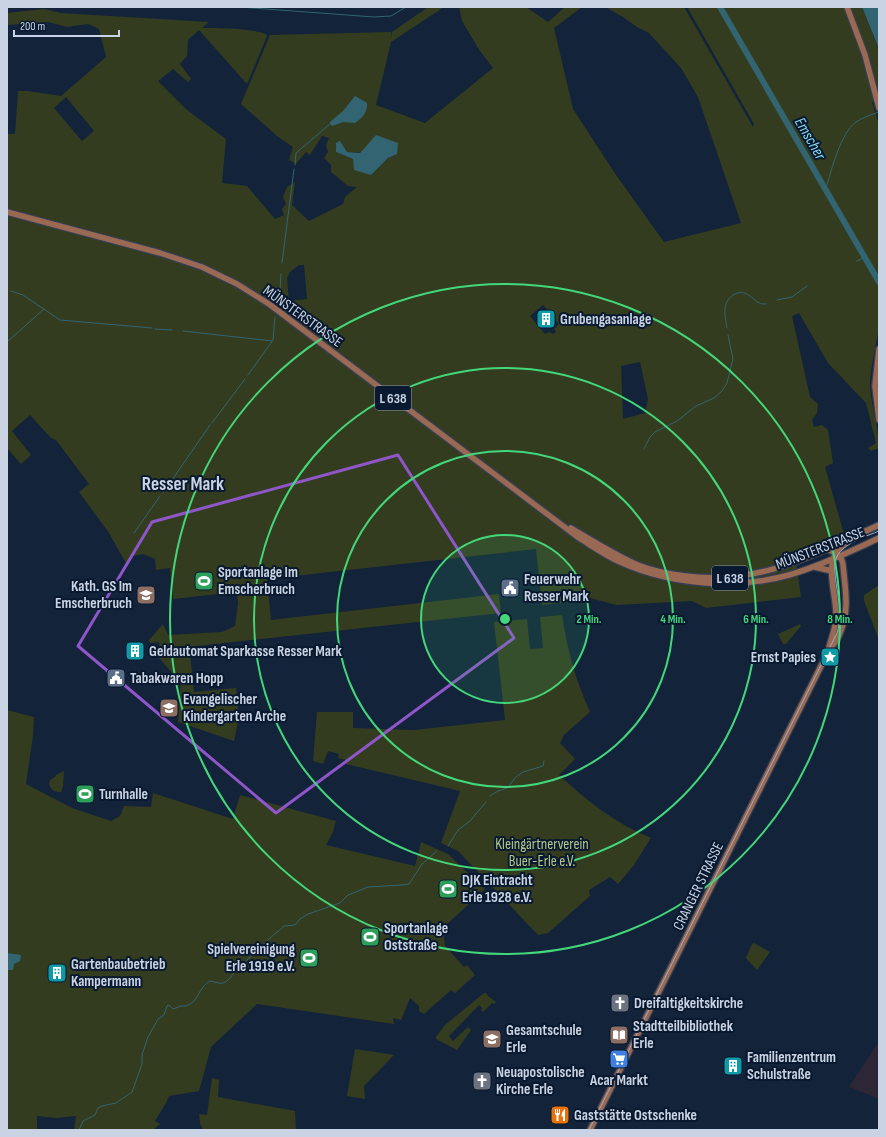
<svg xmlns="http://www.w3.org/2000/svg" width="886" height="1137" font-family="'Sofia Sans Condensed',sans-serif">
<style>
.industrial{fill:#2d2636}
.green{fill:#343c20;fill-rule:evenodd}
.water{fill:#326571}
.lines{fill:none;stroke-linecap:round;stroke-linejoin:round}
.stream{stroke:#326571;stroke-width:1}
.river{stroke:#326571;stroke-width:6}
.major-casing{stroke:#353f53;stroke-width:8}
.major{stroke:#996954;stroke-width:5.5}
.tram{stroke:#a1adbe;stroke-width:1}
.marked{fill:none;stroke:#8e56c8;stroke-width:3;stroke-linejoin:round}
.ring{fill:none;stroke:#43d77b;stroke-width:2}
.labels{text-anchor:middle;stroke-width:4;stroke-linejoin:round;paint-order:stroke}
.shield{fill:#09192f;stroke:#8f9bad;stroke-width:1}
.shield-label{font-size:14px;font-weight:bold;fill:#c9d3e3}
.street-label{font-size:15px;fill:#c9d3e3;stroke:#09192f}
.poi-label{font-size:15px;font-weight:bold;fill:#c9d3e3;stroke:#09192f;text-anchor:start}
.park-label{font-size:15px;fill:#b5c888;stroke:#09192f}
.water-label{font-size:16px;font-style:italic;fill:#83d9ee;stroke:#09192f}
.district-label{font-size:19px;font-weight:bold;fill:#c9d3e3;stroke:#09192f}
.centre{fill:#43d77b;stroke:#09192f;stroke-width:2}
.ring-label{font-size:12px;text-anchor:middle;font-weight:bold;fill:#43d77b;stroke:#09192f;stroke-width:4;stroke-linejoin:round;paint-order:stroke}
</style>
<rect width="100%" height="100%" fill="#132339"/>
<path class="industrial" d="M 879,1041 L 879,1099 L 849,1087 Z"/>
<path class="green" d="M 428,7 L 444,7 L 391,42 L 376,105 L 425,123 L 493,68 L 480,51 L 462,21 L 459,7 L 526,7 L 548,22 L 565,7 L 582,7 L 554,28 L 573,109 L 616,175 L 664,242 L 741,223 L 698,97 L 681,68 L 649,33 L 637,27 L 623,17 L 605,7 L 684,7 L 753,127 L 754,124 L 687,7 L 862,7 L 879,50 L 879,99 L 872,102 L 879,125 L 879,328 C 876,345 870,369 870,386 C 871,407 879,427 879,448 L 871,451 L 868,448 L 876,443 L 866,403 L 828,363 L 799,313 L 792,316 L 810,397 L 818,404 L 817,413 L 812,420 L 814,427 L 822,425 L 828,430 L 833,463 L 825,467 L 844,534 L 795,554 L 801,597 L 706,608 L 692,601 L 616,605 L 590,598 L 579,601 L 542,605 L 536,549 L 267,579 L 271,620 L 499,594 L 501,613 L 160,650 L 159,642 L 150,643 L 149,640 L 163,624 L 168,635 L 222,632 L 235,626 L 238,603 L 237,592 L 173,599 L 170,568 L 156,570 L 155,559 L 143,554 L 133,556 L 129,563 L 127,565 L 109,533 L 79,492 L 89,484 L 56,440 L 51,438 L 30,415 L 12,431 L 31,455 L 21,464 L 7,448 L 7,134 L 15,134 L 18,91 L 28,91 L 61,96 L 106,57 L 99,29 L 88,24 L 67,27 L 48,22 L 7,25 L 7,13 L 44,9 L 61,13 L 209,22 L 202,28 C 220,28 249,28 266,34 L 267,36 L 247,84 L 199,30 L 188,40 L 187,56 L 180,64 L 191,79 L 188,82 L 173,69 L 158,81 L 187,110 L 226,139 L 222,183 L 247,186 L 275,219 L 284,215 L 282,209 L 286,204 L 283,197 L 287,187 L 295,182 L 292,205 L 309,221 L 343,204 L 345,197 L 357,187 L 348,186 L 331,172 L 331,165 L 324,158 L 328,152 L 326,145 L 329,138 L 322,136 L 310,155 L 306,152 L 296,164 L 289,160 L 293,147 L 277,136 L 241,104 L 270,35 L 391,32 L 391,38 L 392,32 ZM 66,97 L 94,131 L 82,141 L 54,108 ZM 340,142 L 347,152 L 397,154 L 388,158 L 371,175 L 353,159 L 336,152 ZM 299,265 L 304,265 L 307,299 L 289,301 L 287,278 L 290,272 ZM 543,305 L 559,324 L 554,329 L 556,332 L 553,334 L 549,332 L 545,334 L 530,316 ZM 640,362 L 648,399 L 645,413 L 623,419 L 621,366 Z
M 879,585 L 879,640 L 864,601 L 864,595 Z
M 562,615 C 567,649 576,681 590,712 L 564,735 L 560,743 L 575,759 L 559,775 C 586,800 616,824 651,838 L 634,865 L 618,884 L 610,877 L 589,890 L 590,896 L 548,933 L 538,935 L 458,851 L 441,843 L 460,791 L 346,764 L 346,760 L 338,758 L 339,754 L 328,751 L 323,764 L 313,761 L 317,712 L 353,712 L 353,728 L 414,730 L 505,720 L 494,622 L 527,619 L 530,649 L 543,648 L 540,617 Z
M 800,624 L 801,626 L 786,644 L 783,644 L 778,634 Z
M 190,653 L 194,692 L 236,688 L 239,718 L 234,741 L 178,722 L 181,679 L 176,677 L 158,657 Z
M 7,710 L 34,717 L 33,736 L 26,784 L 72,808 L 111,821 L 120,816 L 124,806 L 151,807 L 153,793 L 233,819 L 240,795 L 336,821 L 333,832 L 326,845 L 415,866 L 421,842 L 448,854 L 485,889 L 443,928 L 445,946 L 464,967 L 467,965 L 475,975 L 455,993 L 451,990 L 424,1014 L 419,1011 L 419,1006 L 410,998 L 401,1020 L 393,1018 L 394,1024 L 257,1004 L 211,1047 L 199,1091 L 169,1096 L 166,1103 L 155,1121 L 160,1124 L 153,1130 L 74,1130 L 76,1116 L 57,1118 L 37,1116 L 37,1130 L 7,1130 Z
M 64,771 L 63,786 L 61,792 C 54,792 51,790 49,784 L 50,780 L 55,777 L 56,775 Z
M 754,943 L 770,952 L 757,970 L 746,958 L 752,944 Z
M 484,993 L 486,993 L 488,996 L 496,1002 L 494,1004 L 492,1003 L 483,1012 L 481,1010 L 482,1008 L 479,1005 L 449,1036 L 453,1041 L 468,1027 L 471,1030 L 457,1050 L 436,1039 L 436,1037 L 445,1025 Z
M 355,1049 L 394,1055 L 364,1086 L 365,1099 L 347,1096 Z
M 212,1078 L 219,1080 L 218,1097 L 295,1111 L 296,1130 L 203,1130 L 200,1123 L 199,1114 L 207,1115 Z"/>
<path class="water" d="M 862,7 L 879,7 L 879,49 Z
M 355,96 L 367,103 C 368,112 362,118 355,123 L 343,122 L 332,126 L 330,124 L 330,122 L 343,111 Z
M 376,135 L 398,143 L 397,154 L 388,158 L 371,175 L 354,170 L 353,159 L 336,152 L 336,143 L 340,141 L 347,152 L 360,153 Z
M 7,953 L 21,955 L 20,961 L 14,964 L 13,970 L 7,970 Z"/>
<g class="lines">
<path class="stream" d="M 239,7 L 374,17 L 391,16 L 406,7
M 295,165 L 296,153 L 330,124
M 826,188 C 832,169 840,134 856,122 C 863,117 871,115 879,112
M 857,261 L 865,257
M 282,263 L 294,169
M 11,291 L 23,295 L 60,320 L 152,328
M 777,300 L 792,297 L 807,286
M 277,302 L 280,292 L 281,274
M 727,328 C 725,316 721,301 735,294 C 739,292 743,292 747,294 C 754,298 757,305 766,304
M 155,329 L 172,330
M 183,331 L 272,341
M 7,342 L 44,309
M 248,375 L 273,340 L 275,317
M 212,423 L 245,379
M 644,449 L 650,437 L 655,432 L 677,421 L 696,406 L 714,398 L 722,391 L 727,383 L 733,359 L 728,335
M 163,493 L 210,425
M 134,533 L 160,496
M 490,796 L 498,791 L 507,788 L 516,777 L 523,772 L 543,766 L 544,761
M 448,846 L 458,830 L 470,821 L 486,802
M 79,1130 L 83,1121 L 95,1115 L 98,1108 L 102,1106 L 116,1103 L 132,1092 L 142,1064 L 142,1055 L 148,1037 L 158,1019 L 164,1015 L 167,1006 L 169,1005 L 173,1009 L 176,1008 L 181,1006 C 198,1008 198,985 211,981 C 215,982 219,984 223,983 C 229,981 232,975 236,970 C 247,960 259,949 270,938 C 275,933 280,931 284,926 L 295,925 L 300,919 L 308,914 L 340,903 L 348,895 L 368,887 L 402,885 L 409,884 L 422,864 L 437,851"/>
<path class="river" d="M 720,7 L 879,282"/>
<defs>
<path id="major" d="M 847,7 L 865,55 L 879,108
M 7,212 L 160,253 L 202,267 L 237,284 L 269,304 L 579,538 C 592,546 606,556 620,562 C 671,585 735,590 789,575 C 820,566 850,552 879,538
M 879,349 L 875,386 L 879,420
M 571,528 C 593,541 615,555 638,565 C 653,571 669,574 685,576 C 759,586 815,554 879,525
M 815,567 L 832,571
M 828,652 C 830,641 835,631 836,619 C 838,595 820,560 845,543
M 590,1130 L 826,656 C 830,648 837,641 840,633 C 850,610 845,588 843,565 C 842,555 835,552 826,549"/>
</defs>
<use href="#major" class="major-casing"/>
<use href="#major" class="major"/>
<path class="tram" d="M 589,1130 L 837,633 C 845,609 833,585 835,562 C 836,557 839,552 843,549 C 853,540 867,536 879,531"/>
</g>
<path class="marked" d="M 398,455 L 514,638 L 276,813 L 78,646 L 152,522 Z"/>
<circle cx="505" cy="619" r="84" fill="#43d77b" fill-opacity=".12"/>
<g class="ring">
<circle cx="505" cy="619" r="84"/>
<circle cx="505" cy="619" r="168"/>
<circle cx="505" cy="619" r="251"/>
<circle cx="505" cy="619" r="335"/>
</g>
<defs>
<symbol id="building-square" viewBox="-11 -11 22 22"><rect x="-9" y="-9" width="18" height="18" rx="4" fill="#0f9aa8" stroke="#09192f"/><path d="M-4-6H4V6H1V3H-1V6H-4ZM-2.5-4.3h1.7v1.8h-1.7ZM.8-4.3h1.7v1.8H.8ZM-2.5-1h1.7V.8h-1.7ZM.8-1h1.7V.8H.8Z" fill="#fff"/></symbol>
<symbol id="stadium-square" viewBox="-11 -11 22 22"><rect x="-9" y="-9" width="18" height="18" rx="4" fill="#2e9e5b" stroke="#09192f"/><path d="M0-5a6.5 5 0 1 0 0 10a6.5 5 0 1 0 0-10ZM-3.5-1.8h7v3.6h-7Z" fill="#fff"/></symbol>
<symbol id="civic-square" viewBox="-11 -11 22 22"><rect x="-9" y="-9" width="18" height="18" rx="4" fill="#5c6f8a" stroke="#09192f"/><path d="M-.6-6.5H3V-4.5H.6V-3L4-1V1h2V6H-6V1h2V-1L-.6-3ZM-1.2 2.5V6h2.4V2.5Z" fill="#fff"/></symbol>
<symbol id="school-square" viewBox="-11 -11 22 22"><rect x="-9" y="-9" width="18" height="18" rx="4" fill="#8d6e63" stroke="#09192f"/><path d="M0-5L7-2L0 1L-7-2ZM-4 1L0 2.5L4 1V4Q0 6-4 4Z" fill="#fff"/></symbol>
<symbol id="sight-square" viewBox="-11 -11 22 22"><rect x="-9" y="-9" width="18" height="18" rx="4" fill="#0f9aa8" stroke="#09192f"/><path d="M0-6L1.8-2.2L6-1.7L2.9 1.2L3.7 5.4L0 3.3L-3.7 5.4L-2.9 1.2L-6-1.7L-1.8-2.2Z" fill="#fff"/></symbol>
<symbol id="church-square" viewBox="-11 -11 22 22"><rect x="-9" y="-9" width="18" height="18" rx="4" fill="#6b7280" stroke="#09192f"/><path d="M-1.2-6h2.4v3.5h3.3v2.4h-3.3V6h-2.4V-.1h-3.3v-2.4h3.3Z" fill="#fff"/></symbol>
<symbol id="library-square" viewBox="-11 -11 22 22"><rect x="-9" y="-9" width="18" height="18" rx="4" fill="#8d6e63" stroke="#09192f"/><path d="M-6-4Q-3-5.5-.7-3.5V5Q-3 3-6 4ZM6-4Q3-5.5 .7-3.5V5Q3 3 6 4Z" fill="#fff"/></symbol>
<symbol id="supermarket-square" viewBox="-11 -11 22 22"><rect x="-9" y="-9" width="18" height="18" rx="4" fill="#3f7fe0" stroke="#09192f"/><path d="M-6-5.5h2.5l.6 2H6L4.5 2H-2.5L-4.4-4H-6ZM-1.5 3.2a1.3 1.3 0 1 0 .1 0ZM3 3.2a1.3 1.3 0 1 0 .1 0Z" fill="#fff"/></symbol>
<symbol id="restaurant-square" viewBox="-11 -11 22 22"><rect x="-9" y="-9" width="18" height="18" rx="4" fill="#e8710a" stroke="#09192f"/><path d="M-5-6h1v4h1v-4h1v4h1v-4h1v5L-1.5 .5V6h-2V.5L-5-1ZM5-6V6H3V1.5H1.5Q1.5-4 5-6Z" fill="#fff"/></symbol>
</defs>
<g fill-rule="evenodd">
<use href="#building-square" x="535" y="308" width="22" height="22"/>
<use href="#stadium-square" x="193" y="570" width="22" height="22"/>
<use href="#civic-square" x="499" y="577" width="22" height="22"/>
<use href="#school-square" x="135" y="584" width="22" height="22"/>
<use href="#building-square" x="124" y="640" width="22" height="22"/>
<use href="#sight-square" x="819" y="646" width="22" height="22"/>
<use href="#civic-square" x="105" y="667" width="22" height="22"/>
<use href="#school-square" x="158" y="697" width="22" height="22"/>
<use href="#stadium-square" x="74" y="783" width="22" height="22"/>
<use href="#stadium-square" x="437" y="878" width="22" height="22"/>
<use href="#stadium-square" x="359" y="926" width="22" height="22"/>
<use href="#stadium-square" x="298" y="947" width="22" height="22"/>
<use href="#building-square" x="46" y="962" width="22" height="22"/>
<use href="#church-square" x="609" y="992" width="22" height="22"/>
<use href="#library-square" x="608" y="1024" width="22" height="22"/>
<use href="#school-square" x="481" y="1028" width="22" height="22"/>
<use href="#supermarket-square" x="608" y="1048" width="22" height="22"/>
<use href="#building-square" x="722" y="1055" width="22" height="22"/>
<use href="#church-square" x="471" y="1070" width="22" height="22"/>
<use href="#restaurant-square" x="549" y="1104" width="22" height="22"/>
</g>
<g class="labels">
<g class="shield">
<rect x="375" y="386" width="36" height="24" rx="3"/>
<rect x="712" y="566" width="36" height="24" rx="3"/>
</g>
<g class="shield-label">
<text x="393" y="403">L 638</text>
<text x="730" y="583">L 638</text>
</g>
<g class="street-label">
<text transform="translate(303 316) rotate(36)" y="5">MÜNSTERSTRASSE</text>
<text transform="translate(820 548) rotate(-21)" y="5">MÜNSTERSTRASSE</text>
<text transform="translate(698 886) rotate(-64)" y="5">CRANGER STRASSE</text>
</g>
<g class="poi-label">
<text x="560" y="324">Grubengasanlage</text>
<text x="218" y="577">Sportanlage Im<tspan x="218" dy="17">Emscherbruch</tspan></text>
<text x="524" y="584">Feuerwehr<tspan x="524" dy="17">Resser Mark</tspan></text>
<text x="132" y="591" text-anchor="end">Kath. GS Im<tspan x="132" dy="17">Emscherbruch</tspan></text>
<text x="149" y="656">Geldautomat Sparkasse Resser Mark</text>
<text x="816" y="662" text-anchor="end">Ernst Papies</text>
<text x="130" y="683">Tabakwaren Hopp</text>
<text x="183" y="704">Evangelischer<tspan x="183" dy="17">Kindergarten Arche</tspan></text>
<text x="99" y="799">Turnhalle</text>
<text x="462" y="885">DJK Eintracht<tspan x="462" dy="17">Erle 1928 e.V.</tspan></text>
<text x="384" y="933">Sportanlage<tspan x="384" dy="17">Oststraße</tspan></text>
<text x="295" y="954" text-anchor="end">Spielvereinigung<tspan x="295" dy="17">Erle 1919 e.V.</tspan></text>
<text x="71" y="969">Gartenbaubetrieb<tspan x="71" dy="17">Kampermann</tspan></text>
<text x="634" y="1008">Dreifaltigkeitskirche</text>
<text x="633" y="1031">Stadtteilbibliothek<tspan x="633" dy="17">Erle</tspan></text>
<text x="506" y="1035">Gesamtschule<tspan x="506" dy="17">Erle</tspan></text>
<text x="747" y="1062">Familienzentrum<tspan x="747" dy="17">Schulstraße</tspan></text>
<text x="496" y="1077">Neuapostolische<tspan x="496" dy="17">Kirche Erle</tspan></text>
<text x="619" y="1085" text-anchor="middle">Acar Markt</text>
<text x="574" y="1120">Gaststätte Ostschenke</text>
</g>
<g class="park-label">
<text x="542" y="849">Kleingärtnerverein<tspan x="542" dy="17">Buer-Erle e.V.</tspan></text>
</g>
<g class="water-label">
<text transform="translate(811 138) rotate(60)" y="6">Emscher</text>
</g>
<g class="district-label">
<text x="183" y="490">Resser Mark</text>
</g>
</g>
<circle cx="505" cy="619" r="6" class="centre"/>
<g class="ring-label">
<text x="589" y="623">2 Min.</text>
<text x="673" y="623">4 Min.</text>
<text x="756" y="623">6 Min.</text>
<text x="840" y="623">8 Min.</text>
</g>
<rect width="886" height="1137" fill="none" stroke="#c9d3e3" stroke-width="16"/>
<path d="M14 30v6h105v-6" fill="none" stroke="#c9d3e3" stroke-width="2"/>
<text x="20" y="30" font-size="12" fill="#c9d3e3" stroke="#09192f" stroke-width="3" paint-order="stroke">200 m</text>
</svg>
